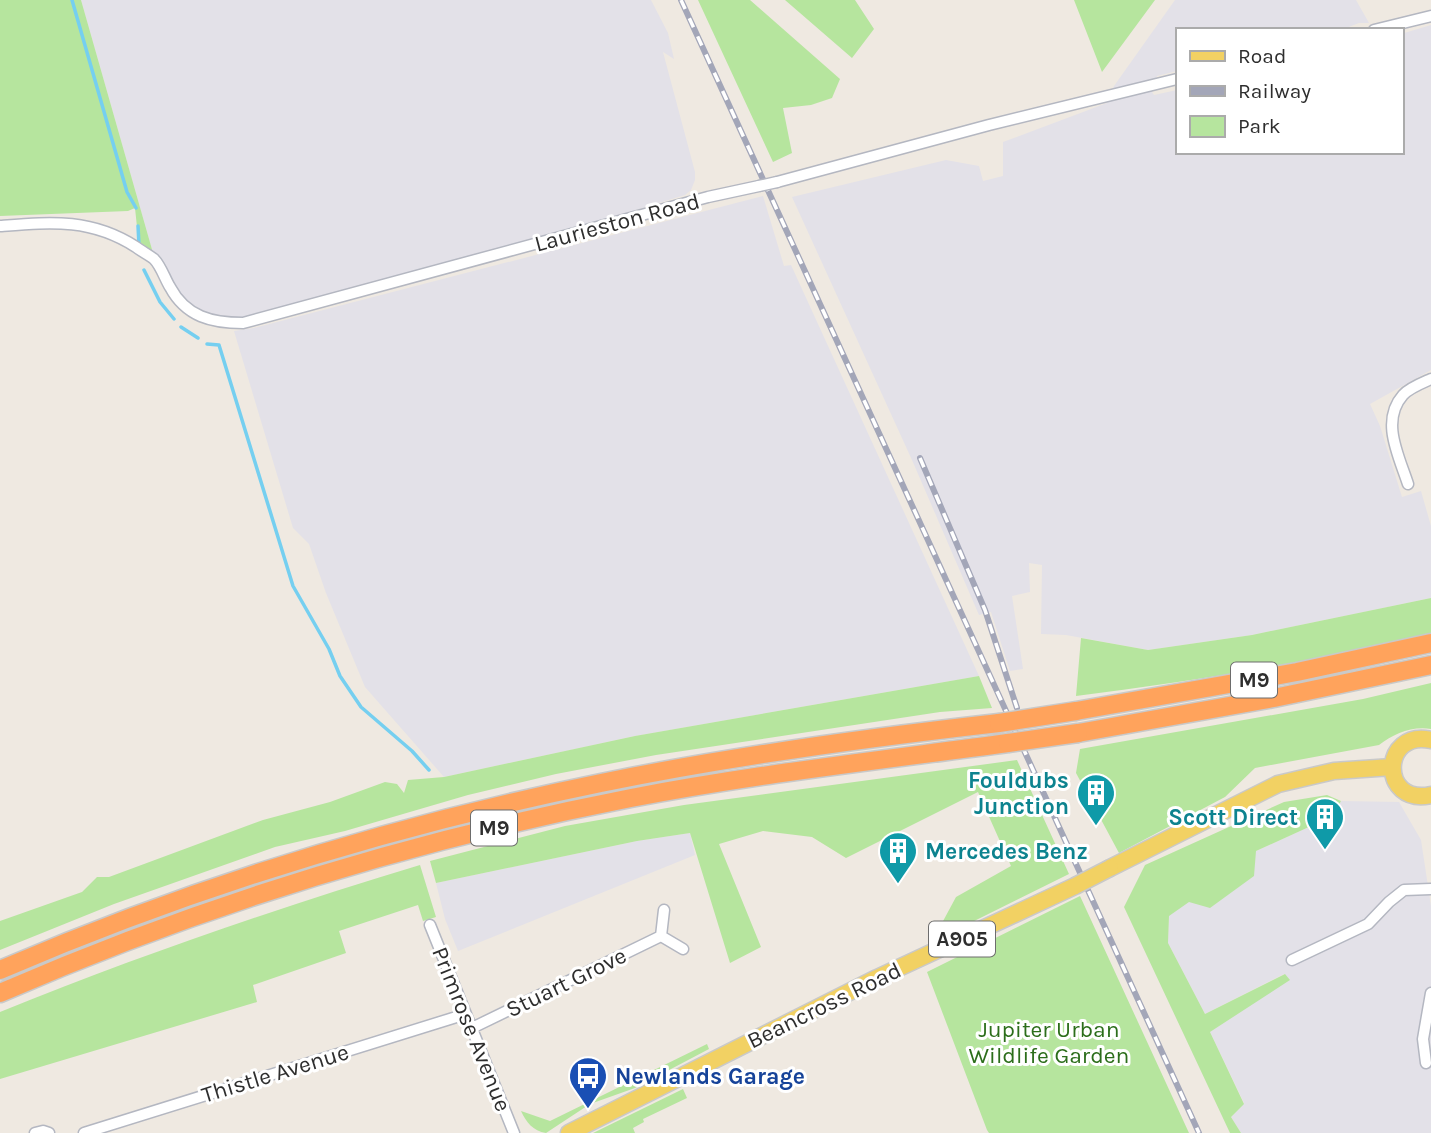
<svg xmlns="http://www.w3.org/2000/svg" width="1431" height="1133" font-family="Karla,sans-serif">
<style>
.industrial{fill:#e3e1e8}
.green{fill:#b6e59e}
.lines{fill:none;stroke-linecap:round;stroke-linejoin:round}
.stream{stroke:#75cff0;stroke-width:3.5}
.street-casing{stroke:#b4b7c1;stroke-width:13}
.primary-casing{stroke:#c9c9c9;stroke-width:19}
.highway-casing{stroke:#c9c9c9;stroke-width:21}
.street{stroke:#fff;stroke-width:10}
.primary{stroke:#f2d163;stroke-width:16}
.highway{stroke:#ffa35c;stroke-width:18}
.rail-casing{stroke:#a3a6b8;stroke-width:6}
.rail{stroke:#fff;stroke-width:3.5;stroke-dasharray:10;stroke-linecap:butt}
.street-bridge-casing{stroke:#b4b7c1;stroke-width:13;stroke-linecap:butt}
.primary-bridge-casing{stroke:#c9c9c9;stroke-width:19;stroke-linecap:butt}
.highway-bridge-casing{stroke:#c9c9c9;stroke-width:21;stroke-linecap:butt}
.street-bridge{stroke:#fff;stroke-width:10}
.primary-bridge{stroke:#f2d163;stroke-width:16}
.highway-bridge{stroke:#ffa35c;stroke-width:18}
.labels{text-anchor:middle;stroke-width:6;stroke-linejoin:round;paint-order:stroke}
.shield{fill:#fff;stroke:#6d6d6d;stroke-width:2}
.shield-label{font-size:21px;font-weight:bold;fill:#2e2e2e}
.street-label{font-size:23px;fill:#2e2e2e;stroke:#fff}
.culture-label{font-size:23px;font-weight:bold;fill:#0d838f;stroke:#fff;text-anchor:end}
.park-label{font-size:23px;fill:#2c6e1b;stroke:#fff}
.transit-label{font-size:23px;font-weight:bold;fill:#164399;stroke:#fff;text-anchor:start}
</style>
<rect width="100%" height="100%" fill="#efe9e1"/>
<path class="industrial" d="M 81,0 L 651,0 L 668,33 L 674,59 L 663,52 L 695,172 L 695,180 L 691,190 L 685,195 L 443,269 L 222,323 L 183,305 L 155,260 Z
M 1175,0 L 1356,0 L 1369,23 L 1359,23 L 1341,30 L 1177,30 L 1177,71 L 1157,76 L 1152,92 L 1154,95 L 1177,90 L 1177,152 L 1401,152 L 1401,34 L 1431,25 L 1431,370 L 1370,404 L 1380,426 L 1402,497 L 1421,491 L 1431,526 L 1431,598 L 1252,635 L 1148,650 L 1066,635 L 1041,634 L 1042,565 L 1029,563 L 1030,592 L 1012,596 L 1023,669 L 1010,671 L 991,612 L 979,615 L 912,460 L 792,197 L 946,160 L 979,166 L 983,181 L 1003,176 L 1003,142 L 1107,103 L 1114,86 Z
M 763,196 L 784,266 L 791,265 L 979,676 L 635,736 L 444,777 L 365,687 L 326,593 L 309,544 L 293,528 L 234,331 L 254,328 Z
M 1341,801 L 1399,802 L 1421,840 L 1431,906 L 1431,1133 L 1241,1133 L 1231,1117 L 1244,1103 L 1210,1032 L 1289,979 L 1284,974 L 1205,1014 L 1168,943 L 1169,915 L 1256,851 L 1333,816 Z
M 690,833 L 695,855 L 458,951 L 445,919 L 436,883 L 637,841 Z"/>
<path class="green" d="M 0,0 L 81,0 L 155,260 L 139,246 L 135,208 L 128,211 L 0,216 Z
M 698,0 L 750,0 L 840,79 L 832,98 L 811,105 L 783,108 L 792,153 L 773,162 Z
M 785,0 L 855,0 L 874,29 L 852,58 Z
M 1074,0 L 1155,0 L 1102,72 Z
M 1431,598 L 1431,634 C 1314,662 1196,681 1076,696 L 1081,638 L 1148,650 L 1252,635 Z
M 979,676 L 992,708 L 940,712 L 656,755 L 556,774 L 468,795 L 345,831 L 275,847 L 114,904 L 0,950 L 0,921 L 82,892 L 97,877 L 109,877 L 263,820 L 330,802 L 385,782 L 397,784 L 404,793 L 408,780 L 444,777 L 635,736 Z
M 1431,683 L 1431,729 C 1411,726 1394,734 1379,745 L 1255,768 L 1225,797 L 1119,853 L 1076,773 L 1080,749 L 1363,699 Z
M 1017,760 L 1069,874 L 948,934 L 942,923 L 956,897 L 1011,866 L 978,792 L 846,858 L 812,837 L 763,831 L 719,844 L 761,947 L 730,963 L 690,833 L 637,841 L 436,883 L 430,861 L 565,826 L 684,805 Z
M 1327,795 L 1341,801 L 1333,816 L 1256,851 L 1254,876 L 1210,908 L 1189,902 L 1169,916 L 1168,943 L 1205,1014 L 1285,974 L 1290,980 L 1210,1032 L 1244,1104 L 1231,1117 L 1241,1133 L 1230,1133 L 1124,907 L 1145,865 L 1284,802 Z
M 420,865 L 436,917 L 423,921 L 418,905 L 339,931 L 346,953 L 253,985 L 257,1002 L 0,1079 L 0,1012 C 138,956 278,908 420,865 Z
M 1080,896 L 1189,1133 L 989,1133 L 987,1130 L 927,972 Z
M 707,1044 L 709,1049 L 635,1088 L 590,1104 L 546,1133 C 533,1131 526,1122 521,1111 L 550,1121 Z
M 683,1089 L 687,1098 L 643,1119 L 644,1122 L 633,1128 L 635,1133 L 593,1133 Z"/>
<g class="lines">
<path class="stream" d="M 72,0 L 127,192 L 136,208
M 138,226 L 139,245
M 144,270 L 160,302 L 174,319
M 181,327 L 198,338
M 207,344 L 219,345 L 293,586 L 329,649 L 340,676 L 361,707 L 412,751 L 429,770"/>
<defs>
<path id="street" d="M 1374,30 L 1431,16
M 777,182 L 989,125 L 1177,79
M 0,226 C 51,222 91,218 136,247 C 141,251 149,255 154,259 C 161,266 165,279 170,287 C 186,317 212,323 243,323 L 708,197 L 759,186
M 1408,484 C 1399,456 1380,421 1403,395 C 1409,388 1422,383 1431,379
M 664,910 L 661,936 L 683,949
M 430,925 L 514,1133
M 1292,960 L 1368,924 L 1389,902 L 1404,890 L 1431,889
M 472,1028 L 661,936
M 1426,1063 L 1423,1039 L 1431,993
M 35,1133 L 43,1131 L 49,1133
M 84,1133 L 466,1014"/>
<path id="primary" d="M 1431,740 C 1381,729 1379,806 1431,795
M 1110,868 L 1278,784 L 1334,771 L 1392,767
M 569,1133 L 877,978 L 1075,886"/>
<path id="highway" d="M 1076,711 L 1297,672 L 1431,643
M 1078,733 L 1274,698 L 1431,665
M 0,970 C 193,887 395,825 601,783 C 732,756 865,738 999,723
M 0,993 C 202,905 415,840 631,798 C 756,774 882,760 1008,743"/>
</defs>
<use href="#street" class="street-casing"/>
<use href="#primary" class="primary-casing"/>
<use href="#highway" class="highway-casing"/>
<use href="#street" class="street"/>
<use href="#primary" class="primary"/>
<use href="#highway" class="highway"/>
<defs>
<path id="rail" d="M 681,0 L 1199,1133
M 920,458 L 985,610 L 1017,708"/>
</defs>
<use href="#rail" class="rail-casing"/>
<use href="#rail" class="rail"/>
<defs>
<path id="street-bridge" d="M 759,186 L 777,182"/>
<path id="primary-bridge" d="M 1075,886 L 1110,868"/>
<path id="highway-bridge" d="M 999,723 L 1076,711
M 1008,743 L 1078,733"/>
</defs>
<use href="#street-bridge" class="street-bridge-casing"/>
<use href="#primary-bridge" class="primary-bridge-casing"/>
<use href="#highway-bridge" class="highway-bridge-casing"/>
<use href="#street-bridge" class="street-bridge"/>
<use href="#primary-bridge" class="primary-bridge"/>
<use href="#highway-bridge" class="highway-bridge"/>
</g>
<defs>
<symbol id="building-pin" viewBox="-11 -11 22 30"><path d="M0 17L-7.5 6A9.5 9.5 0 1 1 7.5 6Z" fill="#0f9aa8" stroke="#fff"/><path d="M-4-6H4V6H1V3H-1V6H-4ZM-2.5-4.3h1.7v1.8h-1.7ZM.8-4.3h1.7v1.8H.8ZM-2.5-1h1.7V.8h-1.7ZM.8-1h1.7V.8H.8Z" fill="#fff"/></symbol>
<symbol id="bus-pin" viewBox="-11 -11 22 30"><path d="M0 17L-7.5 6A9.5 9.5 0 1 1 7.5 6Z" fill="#1a4fb4" stroke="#fff"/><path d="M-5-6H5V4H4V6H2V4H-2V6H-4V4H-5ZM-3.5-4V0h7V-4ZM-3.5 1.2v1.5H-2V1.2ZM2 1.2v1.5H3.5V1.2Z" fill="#fff"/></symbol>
</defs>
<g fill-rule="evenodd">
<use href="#building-pin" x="1074" y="771" width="44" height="60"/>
<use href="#building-pin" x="1303" y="795" width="44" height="60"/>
<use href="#building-pin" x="876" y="829" width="44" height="60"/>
<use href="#bus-pin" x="566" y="1054" width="44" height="60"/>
</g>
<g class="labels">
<g class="shield">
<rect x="1231" y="662.5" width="46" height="35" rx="5"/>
<rect x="471" y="810.5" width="46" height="35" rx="5"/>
<rect x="929" y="921.5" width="66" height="35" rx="5"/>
</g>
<g class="shield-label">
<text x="1254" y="687">M9</text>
<text x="494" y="835">M9</text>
<text x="962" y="946">A905</text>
</g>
<g class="street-label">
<text transform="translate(617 222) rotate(-15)" y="8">Laurieston Road</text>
<text transform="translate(566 982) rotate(-26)" y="8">Stuart Grove</text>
<text transform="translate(824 1005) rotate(-26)" y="8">Beancross Road</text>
<text transform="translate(472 1029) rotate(68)" y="8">Primrose Avenue</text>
<text transform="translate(275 1073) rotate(-17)" y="8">Thistle Avenue</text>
</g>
<g class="culture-label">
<text x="1069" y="788">Fouldubs<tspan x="1069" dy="26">Junction</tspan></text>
<text x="1298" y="825">Scott Direct</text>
<text x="925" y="859" text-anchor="start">Mercedes Benz</text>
</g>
<g class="park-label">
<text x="1049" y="1037">Jupiter Urban<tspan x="1049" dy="26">Wildlife Garden</tspan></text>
</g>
<g class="transit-label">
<text x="615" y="1084">Newlands Garage</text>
</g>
</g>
<rect x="1176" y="28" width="228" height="126" fill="#ffffff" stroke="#ababab" stroke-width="2"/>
<rect x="1190" y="51" width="35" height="10" fill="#f2d163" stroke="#ababab" stroke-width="2"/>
<text x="1238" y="63" font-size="21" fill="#2e2e2e">Road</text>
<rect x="1190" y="86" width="35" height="10" fill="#a3a6b8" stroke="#ababab" stroke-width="2"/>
<text x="1238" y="98" font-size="21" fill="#2e2e2e">Railway</text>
<rect x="1190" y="116" width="35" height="21" fill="#b6e59e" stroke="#ababab" stroke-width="2"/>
<text x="1238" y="133" font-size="21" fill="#2e2e2e">Park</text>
</svg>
